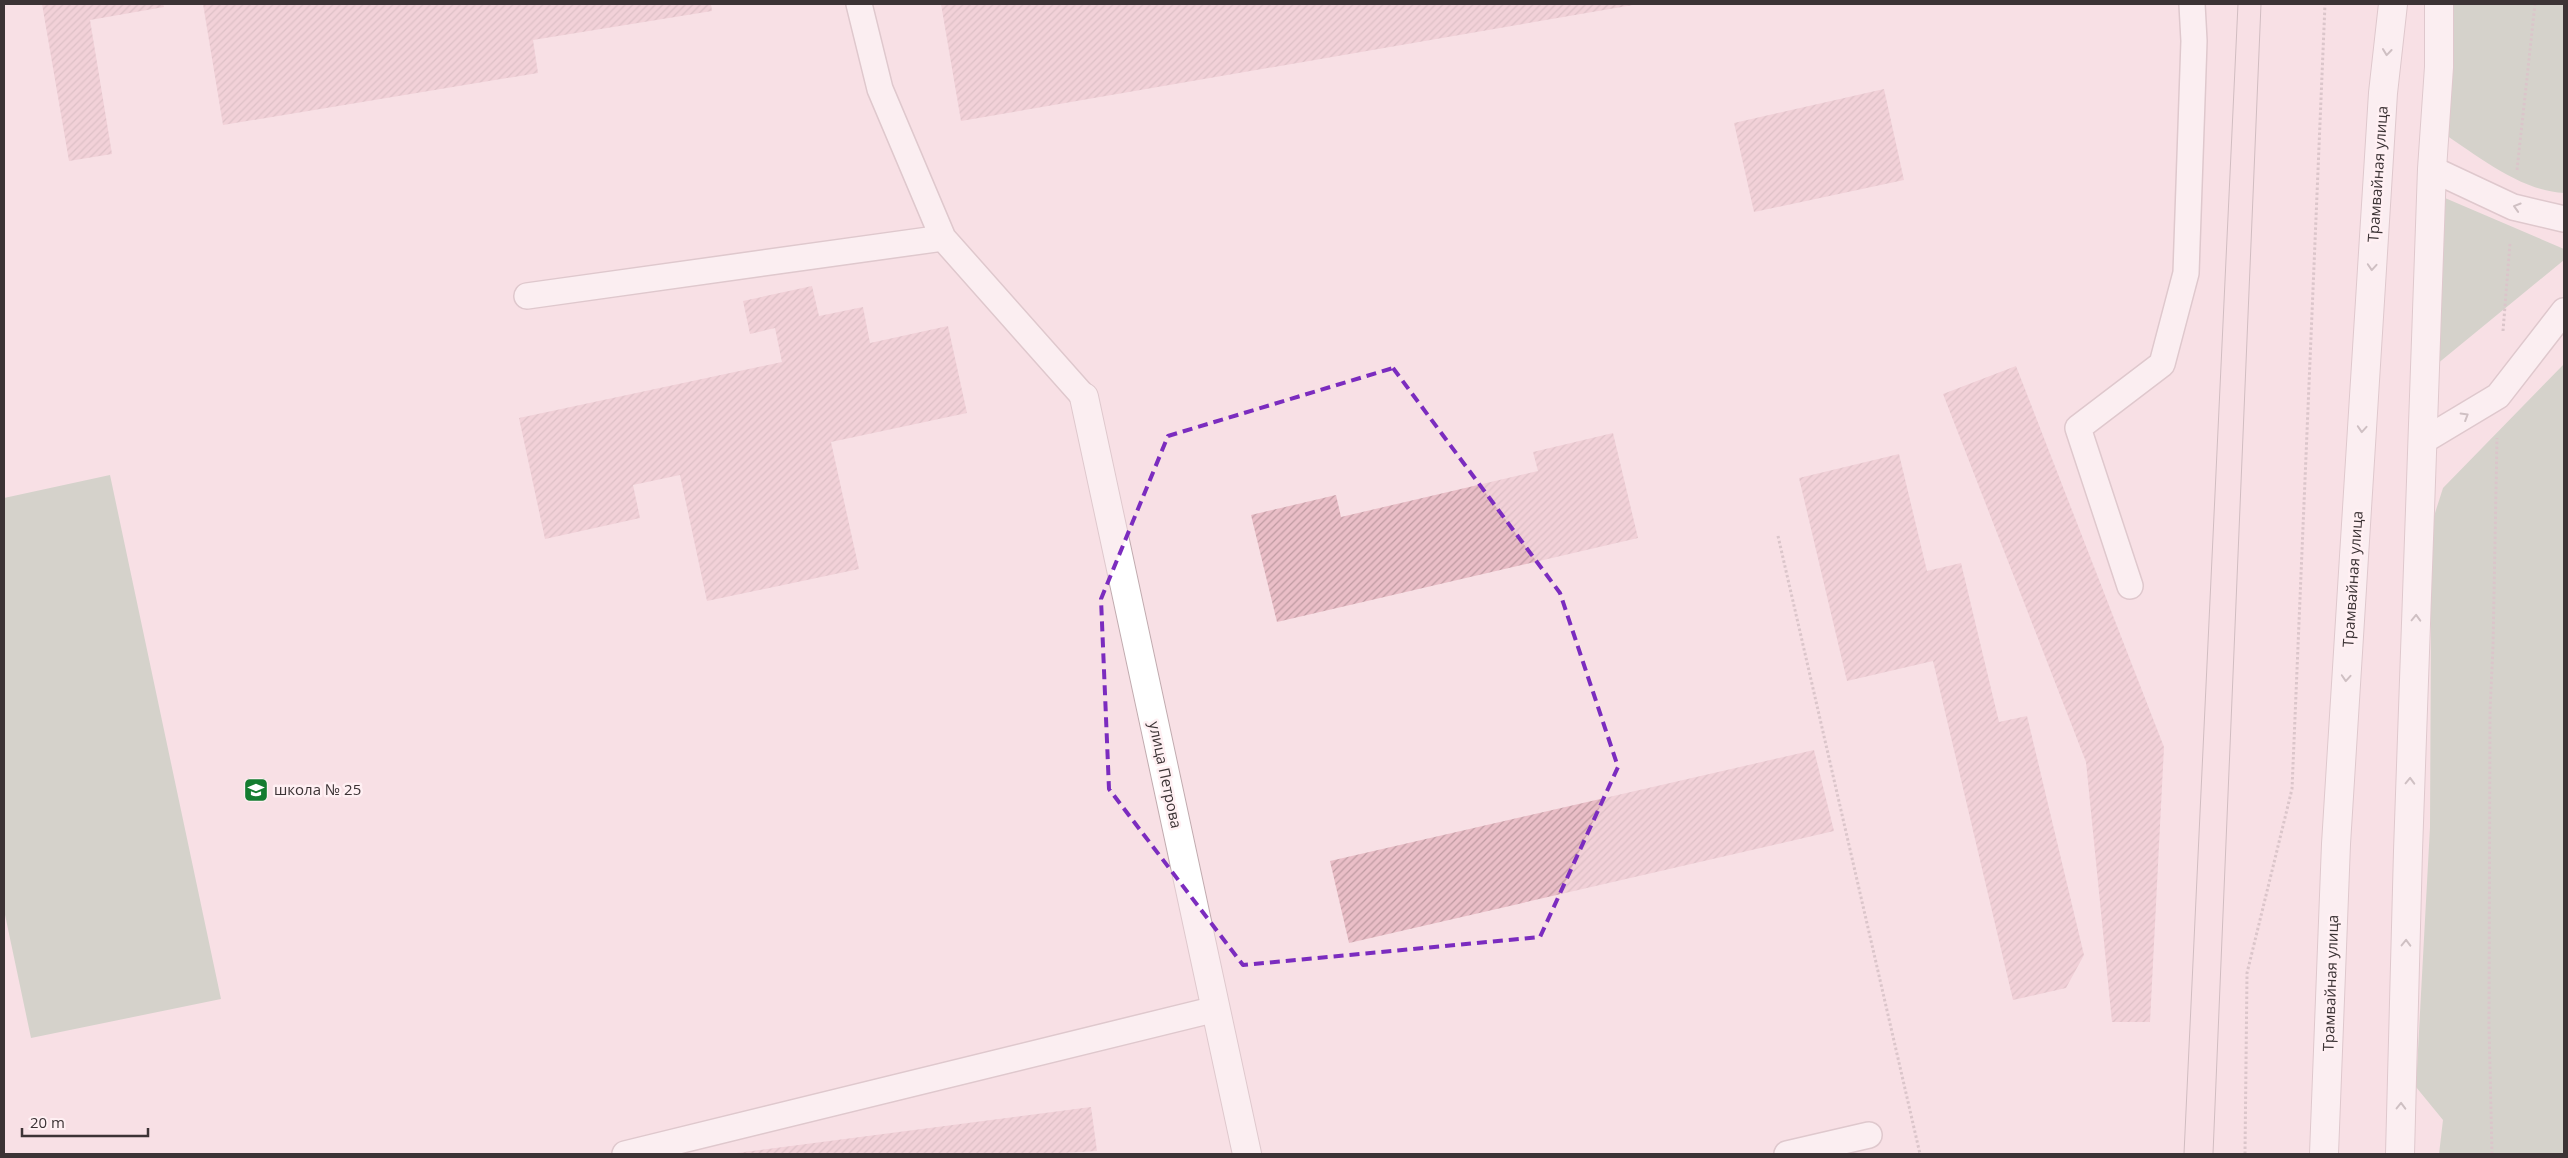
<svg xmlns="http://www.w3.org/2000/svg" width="2568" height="1158" font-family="'Open Sans',sans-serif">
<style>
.grass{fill:#aac2ab}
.building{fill:url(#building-hatch)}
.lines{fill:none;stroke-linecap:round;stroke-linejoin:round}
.service-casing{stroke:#c1abaf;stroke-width:28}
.minor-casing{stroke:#c1abaf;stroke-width:30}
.primary-casing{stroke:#c1abaf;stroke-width:30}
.path{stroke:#b8a5a9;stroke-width:3;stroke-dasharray:2.5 2.5;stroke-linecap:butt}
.service{stroke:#fff;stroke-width:25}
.minor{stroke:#fff;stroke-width:28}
.primary{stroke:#fff;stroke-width:28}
.tram{stroke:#a39295;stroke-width:1}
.oneway{stroke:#9e999a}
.marked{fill:none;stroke:#7b2cbf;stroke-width:4;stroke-dasharray:10 6;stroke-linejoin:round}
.labels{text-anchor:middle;stroke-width:5;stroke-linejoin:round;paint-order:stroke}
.street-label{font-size:15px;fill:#3c3335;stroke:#fff0f3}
.poi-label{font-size:15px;fill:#3c3335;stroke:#fff0f3;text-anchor:start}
</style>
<defs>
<pattern id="building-hatch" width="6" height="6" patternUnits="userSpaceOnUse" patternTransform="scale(1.25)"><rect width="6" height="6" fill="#eabec7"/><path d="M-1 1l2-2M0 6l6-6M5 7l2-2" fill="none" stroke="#bf9ba2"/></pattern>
</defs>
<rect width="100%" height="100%" fill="#f8e0e5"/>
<path class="grass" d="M 2450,4 L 2564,4 L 2564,193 C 2519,191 2474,153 2437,129 Z
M 2438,195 L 2564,249 L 2564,260 L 2431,369 Z
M 2564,364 L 2564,1154 L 2439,1154 L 2443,1120 L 2416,1087 L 2430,827 L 2431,626 L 2428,535 L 2443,488 Z
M 110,475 L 221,999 L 31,1038 L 4,910 L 4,498 Z"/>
<path class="building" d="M 42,4 L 163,4 L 164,7 L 90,20 L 112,154 L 69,161 Z
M 203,4 L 711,4 L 712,11 L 533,40 L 538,73 L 223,125 Z
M 941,4 L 1633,4 L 1633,5 L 961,121 Z
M 1884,89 L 1904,180 L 1754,212 L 1734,123 Z
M 812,286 L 819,316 L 863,307 L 870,343 L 948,326 L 967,413 L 831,442 L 859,569 L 707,601 L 680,475 L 633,485 L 640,518 L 545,539 L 519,418 L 782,362 L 775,328 L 750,334 L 743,301 Z
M 2016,366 L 2164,747 L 2150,1022 L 2112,1022 L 2086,762 L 1943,394 Z
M 1613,433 L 1638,538 L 1277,622 L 1251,515 L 1336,495 L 1341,517 L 1538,471 L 1533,452 Z
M 1899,454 L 1927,571 L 1961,563 L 1999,722 L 2027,716 L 2084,955 L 2066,988 L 2013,1000 L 1933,661 L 1847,681 L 1799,478 Z
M 1814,750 L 1834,831 L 1349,943 L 1330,861 Z
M 1091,1107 L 1097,1151 L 1046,1154 L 729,1154 Z"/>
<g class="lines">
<defs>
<path id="service" d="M 859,4 L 880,89 L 943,238 L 1084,397
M 2432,169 L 2513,207 L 2564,219
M 527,296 L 943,238
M 2423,441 L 2498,396 L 2564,311
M 2130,586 L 2078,428 L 2162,364 L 2186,273 L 2194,41 L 2192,4
M 625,1154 L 1216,1009
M 1787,1154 L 1869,1135"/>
<path id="minor" d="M 1084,397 L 1247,1154"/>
<path id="primary" d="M 2324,1154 L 2336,844 L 2383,93 L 2393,4
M 2400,1154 L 2408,851 L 2432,169 L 2439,67 L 2439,4"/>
</defs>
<use href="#service" class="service-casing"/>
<use href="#minor" class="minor-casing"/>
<use href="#primary" class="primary-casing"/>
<path class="path" d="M 2517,170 L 2535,4
M 2503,331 L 2510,243
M 1778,536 L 1920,1154
M 2245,1154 L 2247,973 L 2292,789 L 2325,4
M 2492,1154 L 2489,1026 L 2490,710 L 2493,647 L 2497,438"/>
<use href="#service" class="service"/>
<use href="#minor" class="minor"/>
<use href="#primary" class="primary"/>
<path class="tram" d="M 2184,1154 L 2238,4
M 2213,1154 L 2261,4"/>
</g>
<defs><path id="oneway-chevron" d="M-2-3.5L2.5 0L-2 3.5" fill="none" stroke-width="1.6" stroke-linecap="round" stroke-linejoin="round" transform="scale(1.25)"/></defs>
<g class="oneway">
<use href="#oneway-chevron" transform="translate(2387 52) rotate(96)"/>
<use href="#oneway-chevron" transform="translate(2517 207) rotate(-163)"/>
<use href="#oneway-chevron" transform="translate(2372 267) rotate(94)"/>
<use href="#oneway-chevron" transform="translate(2465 416) rotate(-31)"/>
<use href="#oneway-chevron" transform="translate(2362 429) rotate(94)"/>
<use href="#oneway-chevron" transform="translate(2416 618) rotate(-88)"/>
<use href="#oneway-chevron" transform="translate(2346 678) rotate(94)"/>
<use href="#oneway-chevron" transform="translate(2410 781) rotate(-88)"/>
<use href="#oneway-chevron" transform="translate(2406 943) rotate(-89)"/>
<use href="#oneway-chevron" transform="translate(2401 1106) rotate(-89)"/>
</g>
<path d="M0 0H2568V1158H0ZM 1393,368 L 1560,593 L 1618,767 L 1540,937 L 1243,965 L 1109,789 L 1101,599 L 1168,436 Z" fill="#f8e0e5" fill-opacity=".55" fill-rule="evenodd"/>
<path class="marked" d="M 1393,368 L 1560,593 L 1618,767 L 1540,937 L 1243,965 L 1109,789 L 1101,599 L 1168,436 Z"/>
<defs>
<symbol id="school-square" viewBox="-11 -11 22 22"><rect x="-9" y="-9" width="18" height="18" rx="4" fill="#147c30" stroke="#fff0f3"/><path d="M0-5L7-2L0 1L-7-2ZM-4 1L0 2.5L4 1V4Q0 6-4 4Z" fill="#fff"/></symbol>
</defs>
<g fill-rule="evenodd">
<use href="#school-square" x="242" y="776" width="28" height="28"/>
</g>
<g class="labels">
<g class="street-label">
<text transform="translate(2378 174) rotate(-86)" y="5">Трамвайная улица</text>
<text transform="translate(2353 579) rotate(-86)" y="5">Трамвайная улица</text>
<text transform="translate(1165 775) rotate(78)" y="5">улица Петрова</text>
<text transform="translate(2331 983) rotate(-88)" y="5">Трамвайная улица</text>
</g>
<g class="poi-label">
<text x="274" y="795">школа № 25</text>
</g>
</g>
<rect width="2568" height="1158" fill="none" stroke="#3c3335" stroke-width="10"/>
<path d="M22 1128v8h126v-8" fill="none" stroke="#3c3335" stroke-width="2.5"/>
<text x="30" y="1128" font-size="15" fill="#3c3335" stroke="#fff0f3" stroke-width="4" paint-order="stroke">20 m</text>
</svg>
